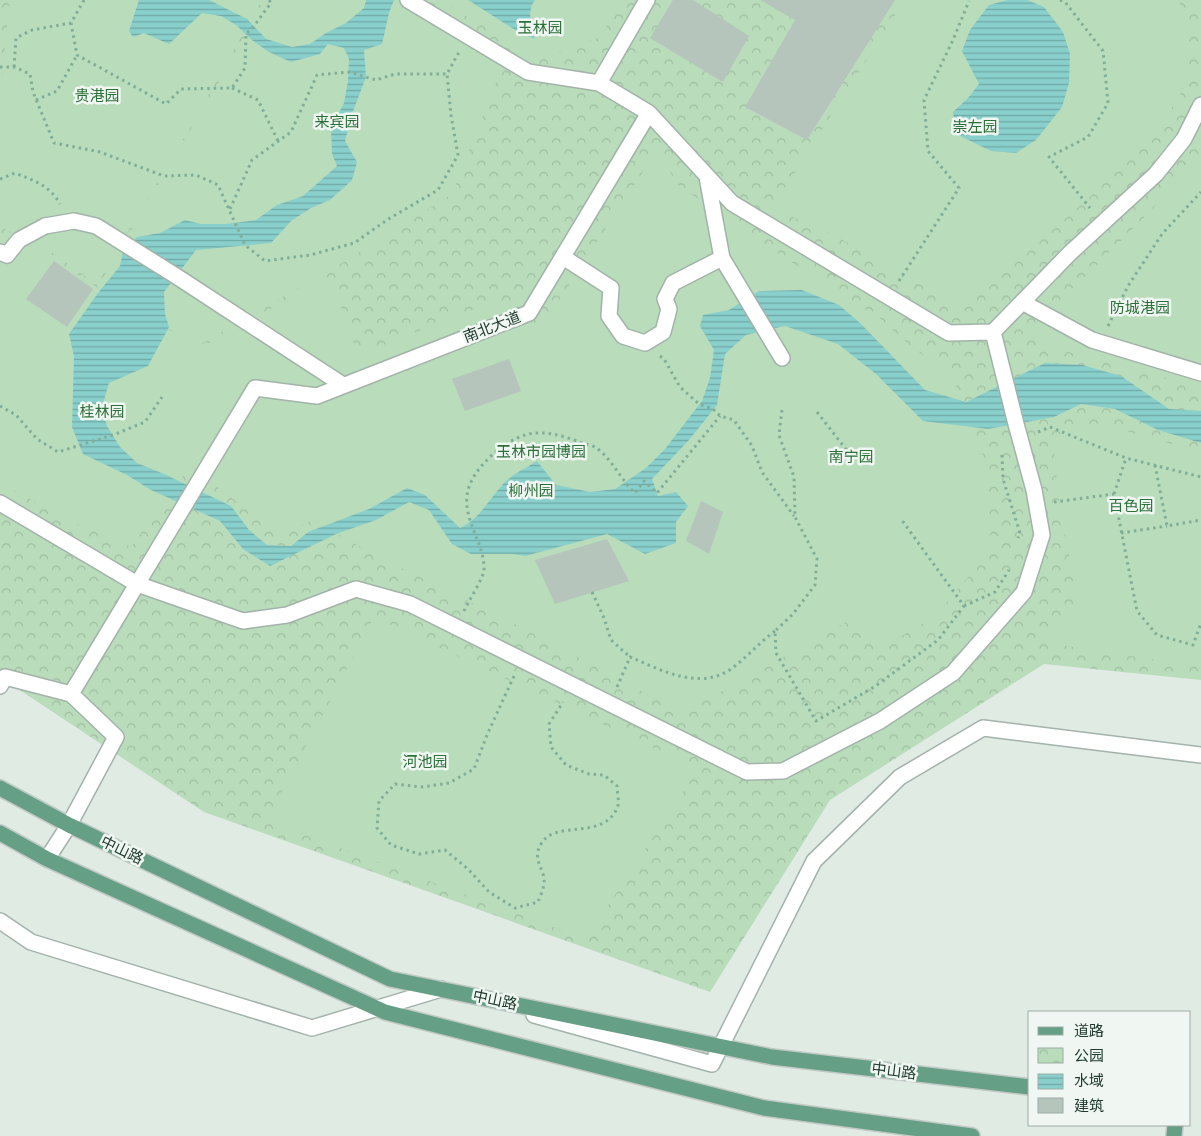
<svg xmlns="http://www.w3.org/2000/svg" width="1201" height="1136" font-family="Overpass,'Noto Sans SC',sans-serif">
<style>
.park{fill:url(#park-crowns)}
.garden{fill:#b9dcbb}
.water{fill:url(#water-rules)}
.building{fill:#b5c5bc}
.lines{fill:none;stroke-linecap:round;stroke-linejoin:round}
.minor-casing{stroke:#a3b3aa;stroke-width:18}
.major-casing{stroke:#c1c8c5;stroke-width:18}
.path{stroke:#81ae97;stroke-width:3;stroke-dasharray:2.5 4;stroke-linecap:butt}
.minor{stroke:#fff;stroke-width:15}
.major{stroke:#659f85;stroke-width:15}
.labels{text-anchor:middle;stroke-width:5;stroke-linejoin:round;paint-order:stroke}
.park-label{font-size:15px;fill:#2c7039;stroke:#f0f7f2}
.street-label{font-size:15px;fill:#213b2f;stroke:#f0f7f2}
</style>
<defs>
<pattern id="park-crowns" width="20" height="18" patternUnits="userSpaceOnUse" patternTransform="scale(1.25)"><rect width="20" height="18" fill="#b9dcbb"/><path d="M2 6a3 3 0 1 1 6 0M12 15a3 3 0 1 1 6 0" fill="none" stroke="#9fbea1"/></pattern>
<pattern id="water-rules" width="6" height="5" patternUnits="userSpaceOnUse" patternTransform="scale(1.25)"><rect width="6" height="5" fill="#89cfcc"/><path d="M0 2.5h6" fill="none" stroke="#70a9a6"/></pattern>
</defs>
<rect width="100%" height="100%" fill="#e0ebe4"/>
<path class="park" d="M 0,0 L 1201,0 L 1201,680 L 1044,664 L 830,800 L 710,992 L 204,812 L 0,677 Z"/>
<path class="garden" d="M 10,0 L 262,0 L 174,155 L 96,284 L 47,249 L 0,227 L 0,95 Z
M 267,0 L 389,0 L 502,67 L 452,194 L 347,260 L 203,343 L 99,285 Z
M 440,0 L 622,0 L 600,37 L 539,60 Z
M 905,0 L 1178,0 L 1185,14 L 1188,47 L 1186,85 L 1167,115 L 1092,195 L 987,289 L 954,304 L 838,237 L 772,208 Z
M 657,150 L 678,185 L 779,254 L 882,320 L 902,339 L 953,378 L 987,465 L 991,550 L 936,615 L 887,645 L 846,622 L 683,713 L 509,621 L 377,556 L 313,520 L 281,535 L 213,484 L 186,472 L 131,547 L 62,518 L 0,482 L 0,232 L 46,255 L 155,324 L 206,345 L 330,276 L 358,355 L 492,302 L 535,334 L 556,305 Z
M 1201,151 L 1201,387 L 1049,347 L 1024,334 L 1096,266 L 1156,205 Z
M 1100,424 L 1201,452 L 1201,663 L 1190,665 L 1034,641 L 1078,599 L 1060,509 L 1052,436 Z
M 374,617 L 698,769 L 586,939 L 267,821 Z"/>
<path class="water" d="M 139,0 L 209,0 L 247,19 L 266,39 L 292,47 L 310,44 L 326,33 L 346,23 L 364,8 L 366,0 L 394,0 L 389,13 L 382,44 L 364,50 L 366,77 L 352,114 L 345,141 L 357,162 L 352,180 L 330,200 L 311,208 L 291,221 L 271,243 L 196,250 L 164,292 L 165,314 L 169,327 L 148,366 L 109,383 L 102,407 L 107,426 L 120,447 L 137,463 L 164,474 L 231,506 L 249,530 L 267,545 L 291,546 L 308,532 L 369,509 L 407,488 L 425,495 L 460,528 C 480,519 489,499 504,483 C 513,474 526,468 537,461 L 556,485 L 590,492 L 615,489 L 646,468 L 665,449 L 702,401 L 710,378 L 714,350 L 700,326 L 703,315 L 729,310 L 759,291 L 802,290 L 839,305 L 860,323 L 925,390 L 966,402 L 1045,363 L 1082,365 L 1121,376 L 1169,409 L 1201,411 L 1201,443 L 1158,430 L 1115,409 L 1081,404 L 1054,417 L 988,429 L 923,421 L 876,374 L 838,344 L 785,326 L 746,335 L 725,354 L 717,405 L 689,440 L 652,479 L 658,496 L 676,492 L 688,506 L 676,522 L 676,543 L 645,554 L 607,534 L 525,556 L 513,554 L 471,554 L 452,544 L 429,510 L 409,502 L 376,520 L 336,534 L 270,566 L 243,549 L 220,521 L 151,490 L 127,475 L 83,454 L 72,427 L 74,356 L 69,334 L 98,293 L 120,266 L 123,252 L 137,237 L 160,233 L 185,220 L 201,224 L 226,224 L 256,220 L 277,205 L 303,196 L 337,166 L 332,154 L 331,128 L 344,103 L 348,81 L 349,59 L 344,48 L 328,44 L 320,54 L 291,62 L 269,52 L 252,40 L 236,25 L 221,16 L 202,13 L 169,44 L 144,33 L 133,37 L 129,31 Z
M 468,0 L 535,0 C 526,11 532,26 535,39 L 520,33 Z
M 1007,0 L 1027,0 L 1044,7 L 1063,32 L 1070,54 L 1069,83 L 1062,107 L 1036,140 L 1016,153 L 991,151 L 956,134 L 953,112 L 968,98 L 979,84 L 962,51 L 970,30 L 989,5 Z"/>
<path class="building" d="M 673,0 L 693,0 L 749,36 L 723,82 L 650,38 Z
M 760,0 L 895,0 L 807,140 L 745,107 L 795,20 Z
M 54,261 L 93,289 L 67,327 L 26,299 Z
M 509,359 L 521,391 L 465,411 L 452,379 Z
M 701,501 L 723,512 L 709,554 L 686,541 Z
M 607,539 L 629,581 L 555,604 L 535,560 Z"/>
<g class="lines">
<defs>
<path id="minor" d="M 408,0 L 528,72 L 599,83
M 649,113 L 732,203 L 949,333 L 993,332 L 1070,253 L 1156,174 L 1184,139 L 1201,105
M 707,177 L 722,258
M 0,252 L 7,255 L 19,240 L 45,226 L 74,221 L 96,226 L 176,276 L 343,385
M 563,257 L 611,288 L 609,316 L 623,336 L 645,343 L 663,332 L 669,309 L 665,299 L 673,283 L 722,258 L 782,358
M 1022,302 L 1092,340 L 1201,373
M 0,503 L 137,584 L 243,621 L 287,615 L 356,589 L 410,604 L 747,772 L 783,771 L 880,721 L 953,673 L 1024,592 L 1042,535 L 1034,490 L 1016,424 L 993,332
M 0,686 L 5,677 L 71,694 L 116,737 L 69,825 L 47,859
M 71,694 L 255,388 L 317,396 L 529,313 L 649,113 L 599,83 L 647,0
M 0,921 L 31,942 L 312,1028 L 441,989
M 534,1015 L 712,1064 L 814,861 L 900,777 L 983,728 L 1201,755"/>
<path id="major" d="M 0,788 L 69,825 L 390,979 L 772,1057 L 1030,1087
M 0,833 L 47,859 L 385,1012 L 764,1108 L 972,1136
M 1174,1136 L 1175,1125"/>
</defs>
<use href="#minor" class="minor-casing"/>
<use href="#major" class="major-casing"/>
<path class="path" d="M 84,0 L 71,23 L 77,55 L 166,104 L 181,89 L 232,88 L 245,68 L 246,34 L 254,26 L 271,3 L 269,0
M 1060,0 L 1065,2 L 1103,51 L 1108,103 L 1088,137 L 1049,157 L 1090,208
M 0,67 L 14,67 L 30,74 L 33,92 L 54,143 L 100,152 L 164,176 L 196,175 L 218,185 L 245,245 L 265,261 L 310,255 L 354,243 L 390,218 L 438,190 L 458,155 L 451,115 L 447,74 L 459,52
M 14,67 L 16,38 L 32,30 L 71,23
M 232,88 L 258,100 L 278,141
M 36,100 L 57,91 L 77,55
M 0,179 L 15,173 C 35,181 49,185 60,204
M 230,209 L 252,160 L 291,132 L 317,75 L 349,72 L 376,80 L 395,74 L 447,74
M 899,281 L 959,188 L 928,151 L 924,100 L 953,40 L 969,1
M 1108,326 L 1128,286 L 1162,234 L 1201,192
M 660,356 L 664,359 L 680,387 L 699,404 L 713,409 L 720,416 L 734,420 L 752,446 L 762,472 L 794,516
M 0,406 L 16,415 L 37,439 L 58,452 L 113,435 L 145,422 L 162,397
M 782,410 L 779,435 L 794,477 L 795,517 L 817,559 L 815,585 L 793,614 L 775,631 L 776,653 L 816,721 L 874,687 L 938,640 L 964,606 L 901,519
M 817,412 L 852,457
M 1038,432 L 1050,427 L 1126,458 L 1201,477
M 1002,455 L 1003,479 L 1020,533 L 1018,538
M 1155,465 L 1167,526 L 1201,520
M 1114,494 L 1126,458
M 1054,502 L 1114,494 L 1137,611 L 1157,635 L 1193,645 L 1201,623
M 1121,533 L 1167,526
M 592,592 L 604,618 L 611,640 L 630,657
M 964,606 L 995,592 L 1009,570
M 464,611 C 468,602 484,577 484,570 C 485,544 464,522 467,496 C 469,471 502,442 525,435 C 545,429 566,437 585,444 C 589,445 595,446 598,449 C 614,462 621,480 635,493 L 644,481 L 657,493 L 720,416
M 514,676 L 487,735 L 474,769 L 449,783 L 422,787 L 395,784 L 379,801 L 377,828 L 391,845 L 419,854 L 445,850 L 468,869 L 489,892 L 515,908 L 538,902 C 540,897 543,890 544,884 C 546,869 531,861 541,844 C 555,819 603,841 617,808 C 620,803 617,792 617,786 L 604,775 L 589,774 L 566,765 L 551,747 L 549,724 L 563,702
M 617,687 L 630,657 C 661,670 699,691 731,669 C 746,658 759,643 775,631"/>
<use href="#minor" class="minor"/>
<use href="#major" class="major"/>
</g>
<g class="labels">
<g class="park-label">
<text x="540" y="33">玉林园</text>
<text x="97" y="101">贵港园</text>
<text x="337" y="127">来宾园</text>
<text x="975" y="132">崇左园</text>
<text x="1140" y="313">防城港园</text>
<text x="102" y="417">桂林园</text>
<text x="541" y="457">玉林市园博园</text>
<text x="851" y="462">南宁园</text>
<text x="531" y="496">柳州园</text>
<text x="1131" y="511">百色园</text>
<text x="425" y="767">河池园</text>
</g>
<g class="street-label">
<text transform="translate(492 327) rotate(-21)" y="5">南北大道</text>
<text transform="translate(122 850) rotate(26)" y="5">中山路</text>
<text transform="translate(495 1000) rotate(12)" y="5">中山路</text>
<text transform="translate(894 1071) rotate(7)" y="5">中山路</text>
</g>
</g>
<rect x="1028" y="1011" width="162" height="115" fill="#f0f7f2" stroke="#9daca4"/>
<rect x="1038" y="1027" width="25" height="8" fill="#659f85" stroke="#9daca4"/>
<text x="1074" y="1036" font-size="15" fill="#213b2f">道路</text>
<rect x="1038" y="1048" width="25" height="15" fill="url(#park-crowns)" stroke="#9daca4"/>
<text x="1074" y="1061" font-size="15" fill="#213b2f">公园</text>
<rect x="1038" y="1074" width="25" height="15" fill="url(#water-rules)" stroke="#9daca4"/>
<text x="1074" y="1086" font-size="15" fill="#213b2f">水域</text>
<rect x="1038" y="1098" width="25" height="15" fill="#b5c5bc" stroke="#9daca4"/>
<text x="1074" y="1111" font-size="15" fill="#213b2f">建筑</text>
</svg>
